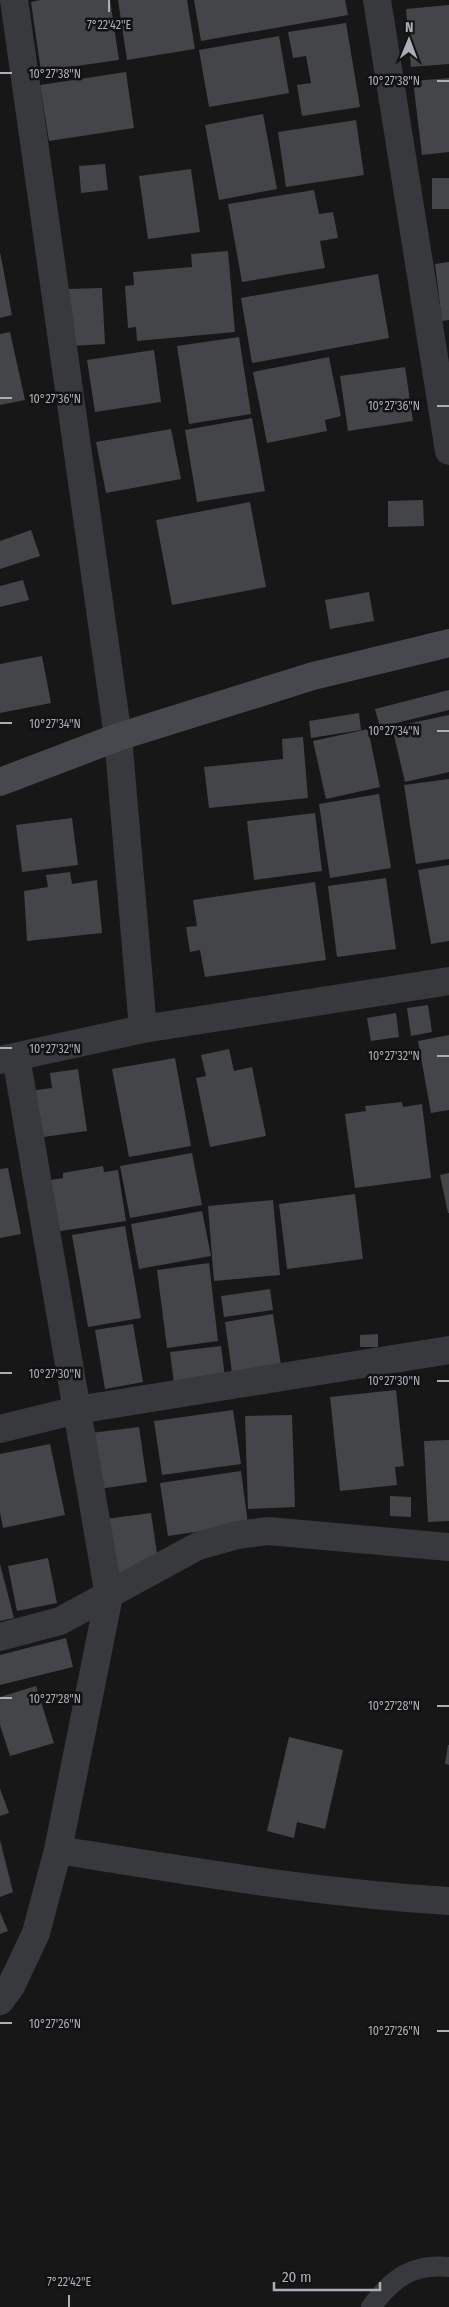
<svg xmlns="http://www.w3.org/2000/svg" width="449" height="2307" font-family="'Fira Sans Condensed',sans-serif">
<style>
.building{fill:#444548}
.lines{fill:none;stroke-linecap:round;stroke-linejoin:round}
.lane{stroke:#38393d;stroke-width:20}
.street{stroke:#38393d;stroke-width:28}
.secondary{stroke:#46484d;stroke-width:28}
.ticks{fill:none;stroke:#aaafb7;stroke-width:2}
.ticks-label{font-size:12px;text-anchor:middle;fill:#aaafb7;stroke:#121213;stroke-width:5;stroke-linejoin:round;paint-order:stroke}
</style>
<rect width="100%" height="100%" fill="#171718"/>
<path class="building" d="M 41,0 L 110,0 L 119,60 L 41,71 L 31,2 Z
M 118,0 L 187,0 L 195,49 L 127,60 Z
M 194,0 L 345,0 L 348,15 L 201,41 Z
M 449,5 L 449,64 L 411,67 L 406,9 Z
M 346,23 L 360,107 L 302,116 L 297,85 L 311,83 L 306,56 L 293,58 L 288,32 Z
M 279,36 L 289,93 L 209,107 L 199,50 Z
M 126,72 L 134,128 L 49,141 L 40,85 Z
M 449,78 L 449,152 L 422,155 L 413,81 Z
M 263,114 L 277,189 L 219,200 L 205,125 Z
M 356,120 L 364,175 L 286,187 L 278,132 Z
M 105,164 L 108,190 L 81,193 L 79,166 Z
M 191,169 L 200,232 L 148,239 L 139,176 Z
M 432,178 L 449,178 L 449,209 L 432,209 Z
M 314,190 L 319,214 L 333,212 L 338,238 L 320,241 L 325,268 L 242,282 L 228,204 Z
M 228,251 L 235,332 L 137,341 L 136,327 L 128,328 L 125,286 L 134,285 L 133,272 L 192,267 L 191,254 Z
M 0,252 L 12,315 L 0,318 Z
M 449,262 L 449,320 L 442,321 L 435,264 Z
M 378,274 L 389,338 L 252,363 L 241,298 Z
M 102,288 L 105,344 L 71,346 L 68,289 Z
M 10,332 L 25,400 L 0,405 L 0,334 Z
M 239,337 L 251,414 L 189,424 L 177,346 Z
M 154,350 L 161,402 L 95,412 L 87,360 Z
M 329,357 L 341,416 L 325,420 L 327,431 L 267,443 L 253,372 Z
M 405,367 L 413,421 L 348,431 L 340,376 Z
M 252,418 L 265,491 L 197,502 L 185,430 Z
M 171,429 L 181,479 L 106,493 L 96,442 Z
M 423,500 L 424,526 L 388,527 L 388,501 Z
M 250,502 L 266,587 L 172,605 L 156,520 Z
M 31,530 L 40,556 L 0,569 L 0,541 Z
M 23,580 L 29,600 L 0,607 L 0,586 Z
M 369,592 L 374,621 L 330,629 L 325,600 Z
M 42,656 L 51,703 L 0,713 L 0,664 Z
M 449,690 L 449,710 L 380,727 L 375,709 Z
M 359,713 L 361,730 L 311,738 L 309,721 Z
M 449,715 L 449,772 L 405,782 L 392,727 Z
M 368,729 L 380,787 L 326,799 L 313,741 Z
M 303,737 L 308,798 L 209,808 L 204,767 L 283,759 L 282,739 Z
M 449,779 L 449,859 L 416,864 L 404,785 Z
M 379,794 L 391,868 L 330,878 L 319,804 Z
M 315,813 L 322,871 L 254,880 L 247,821 Z
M 72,818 L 78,865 L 22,872 L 16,825 Z
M 449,865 L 449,941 L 431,944 L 418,870 Z
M 70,872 L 72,884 L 97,880 L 102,933 L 27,941 L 24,891 L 48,887 L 46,875 Z
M 386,878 L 396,949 L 337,957 L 328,886 Z
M 315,882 L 326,960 L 205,977 L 200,950 L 190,952 L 186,927 L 197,926 L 193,900 Z
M 428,1005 L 432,1032 L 411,1036 L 407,1008 Z
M 396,1013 L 399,1037 L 371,1041 L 367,1018 Z
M 449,1035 L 449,1110 L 431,1113 L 418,1041 Z
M 229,1049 L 234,1071 L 252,1067 L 266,1136 L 210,1147 L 196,1078 L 206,1076 L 201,1055 Z
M 175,1058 L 191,1146 L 129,1157 L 112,1069 Z
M 78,1069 L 87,1131 L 36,1138 L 29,1091 L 52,1088 L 50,1073 Z
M 402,1102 L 403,1107 L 422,1104 L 431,1178 L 355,1188 L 345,1114 L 366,1111 L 365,1106 Z
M 192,1153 L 202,1205 L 130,1218 L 120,1166 Z
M 103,1166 L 104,1172 L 118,1170 L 126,1221 L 54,1232 L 45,1181 L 63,1178 L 63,1173 Z
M 8,1168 L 21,1234 L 0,1238 L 0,1169 Z
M 449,1173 L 449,1213 L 448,1213 L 440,1175 Z
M 355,1194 L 363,1259 L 287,1269 L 279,1204 Z
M 273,1200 L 280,1275 L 214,1281 L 208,1206 Z
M 202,1211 L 211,1256 L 139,1269 L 131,1224 Z
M 125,1226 L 141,1318 L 88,1327 L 72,1235 Z
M 209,1263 L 218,1341 L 167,1348 L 157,1270 Z
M 270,1289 L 273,1310 L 224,1317 L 221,1296 Z
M 273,1314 L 281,1365 L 232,1373 L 225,1322 Z
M 133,1324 L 143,1382 L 105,1389 L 95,1330 Z
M 378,1334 L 378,1347 L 360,1347 L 360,1335 Z
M 221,1346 L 225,1378 L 174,1384 L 170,1352 Z
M 396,1390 L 404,1466 L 395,1467 L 397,1485 L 340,1491 L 330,1397 Z
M 233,1410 L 241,1464 L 162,1475 L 154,1421 Z
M 292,1415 L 295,1507 L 248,1509 L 245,1416 Z
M 139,1427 L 147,1482 L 99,1489 L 91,1433 Z
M 449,1440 L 449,1521 L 428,1522 L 424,1441 Z
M 50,1444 L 65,1515 L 3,1528 L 0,1512 L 0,1454 Z
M 241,1471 L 248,1524 L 168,1536 L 160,1483 Z
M 390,1496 L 411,1497 L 411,1517 L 390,1516 Z
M 151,1513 L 159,1567 L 113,1574 L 105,1519 Z
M 48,1558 L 57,1603 L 17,1611 L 8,1566 Z
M 0,1564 L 14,1618 L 0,1621 Z
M 66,1638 L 73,1667 L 0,1685 L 0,1655 Z
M 36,1686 L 54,1743 L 10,1756 L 0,1725 L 0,1697 Z
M 289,1737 L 343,1750 L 325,1829 L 297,1822 L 294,1838 L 267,1831 Z
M 448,1745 L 449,1745 L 449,1765 L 445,1764 Z
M 0,1789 L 9,1813 L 0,1816 Z
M 0,1840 L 13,1892 L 0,1897 Z
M 0,1912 L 8,1931 L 0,1934 Z"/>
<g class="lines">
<path class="lane" d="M 371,2307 C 392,2279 412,2263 449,2267"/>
<path class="street" d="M 14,0 L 118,737 L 143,1029
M 377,0 L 449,451
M 0,1060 L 143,1029 L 449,981
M 0,1429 L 77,1410 L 449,1350
M 0,1637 L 60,1621 L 198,1546 L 237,1535 L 268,1531 L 449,1547
M 58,1850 C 188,1871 317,1893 449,1901
M 0,2001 L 11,1986 L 36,1933 L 58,1850 L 109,1596 L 16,1057"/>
<path class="secondary" d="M 0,782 L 118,737 L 313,676 L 449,643"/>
</g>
<path class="ticks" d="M 109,12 L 109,0M 0,73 L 12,73M 437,81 L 449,81M 0,398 L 12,398M 437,406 L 449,406M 0,723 L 12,723M 437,731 L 449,731M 0,1048 L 12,1048M 437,1056 L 449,1056M 0,1373 L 12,1373M 437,1381 L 449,1381M 0,1698 L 12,1698M 437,1706 L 449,1706M 0,2023 L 12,2023M 437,2031 L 449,2031M 69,2307 L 69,2295"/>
<g class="ticks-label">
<text x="109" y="29">7°22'42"E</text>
<text x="55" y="78">10°27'38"N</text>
<text x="394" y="85">10°27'38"N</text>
<text x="55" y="403">10°27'36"N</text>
<text x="394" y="410">10°27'36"N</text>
<text x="55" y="728">10°27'34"N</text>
<text x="394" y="735">10°27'34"N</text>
<text x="55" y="1053">10°27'32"N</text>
<text x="394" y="1060">10°27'32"N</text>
<text x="55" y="1378">10°27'30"N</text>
<text x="394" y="1385">10°27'30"N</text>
<text x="55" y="1703">10°27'28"N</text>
<text x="394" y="1710">10°27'28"N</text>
<text x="55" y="2028">10°27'26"N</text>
<text x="394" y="2035">10°27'26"N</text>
<text x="69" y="2286">7°22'42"E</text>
</g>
<g transform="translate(409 40) rotate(1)" stroke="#121213" stroke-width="4" paint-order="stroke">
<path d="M0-4L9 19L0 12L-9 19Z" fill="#aaafb7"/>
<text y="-8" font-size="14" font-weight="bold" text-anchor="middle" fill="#aaafb7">N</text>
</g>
<path d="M274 2282v8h106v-8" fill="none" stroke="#aaafb7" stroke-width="2.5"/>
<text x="282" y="2282" font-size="15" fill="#aaafb7" stroke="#121213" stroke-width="4" paint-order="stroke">20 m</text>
</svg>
